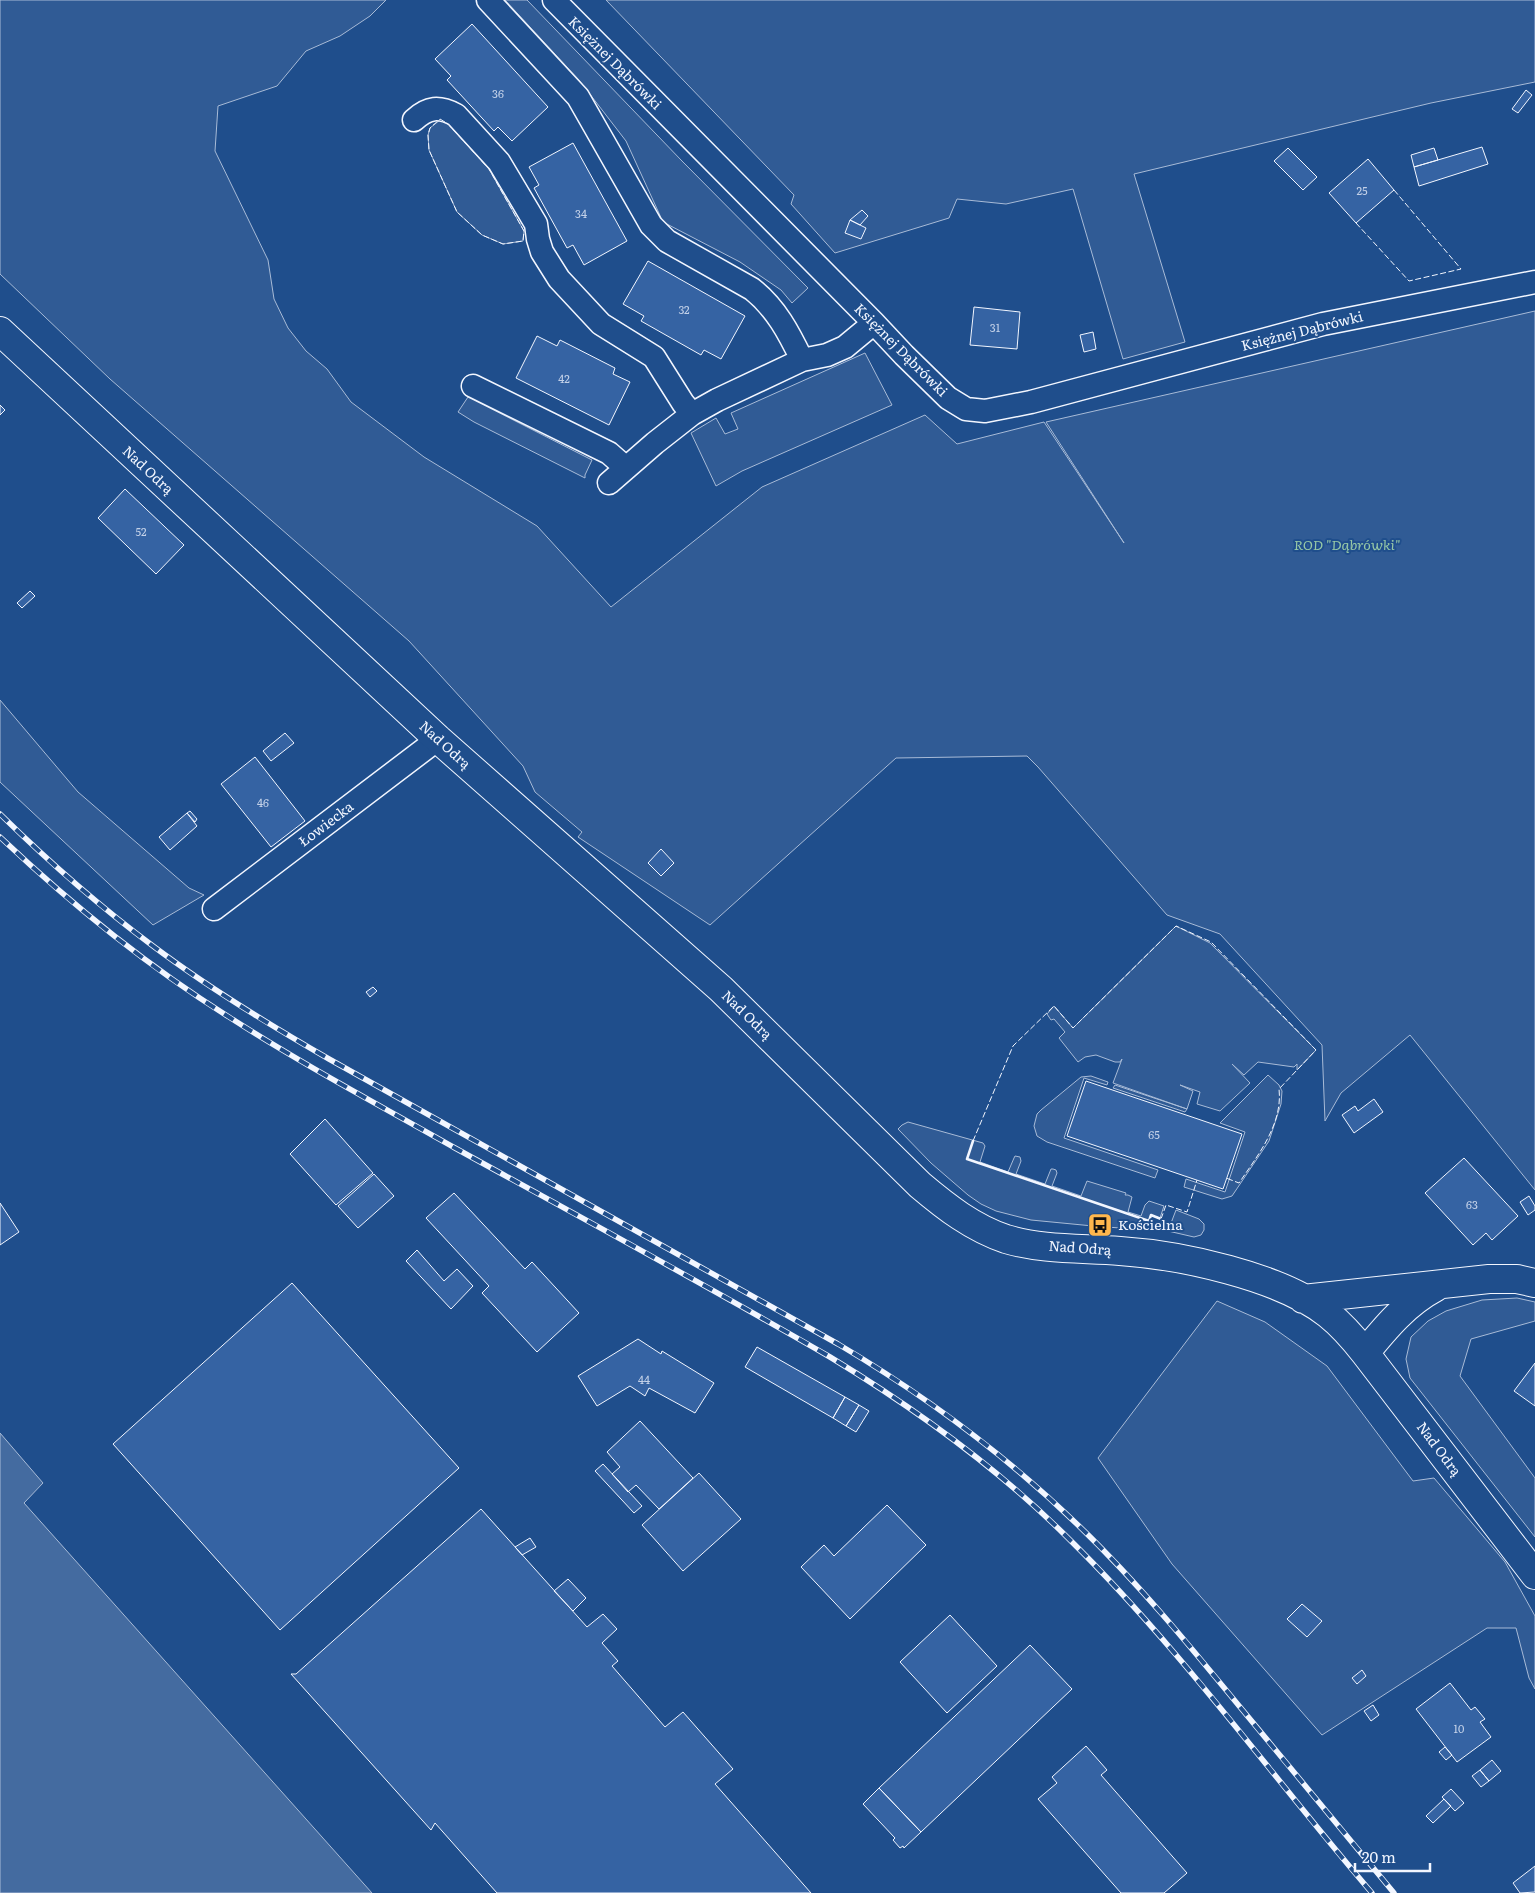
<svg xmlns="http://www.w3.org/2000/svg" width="1535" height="1893" font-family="Literata,serif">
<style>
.built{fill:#305b95;stroke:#a8bbd7}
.water{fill:#446ba0;stroke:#a8bbd7}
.building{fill:#3563a3;stroke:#f2f6ff}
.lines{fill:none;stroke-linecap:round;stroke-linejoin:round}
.minor-casing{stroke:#f2f6ff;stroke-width:25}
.tertiary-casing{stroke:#f2f6ff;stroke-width:30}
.minor{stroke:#1f4e8c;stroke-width:22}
.tertiary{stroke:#1f4e8c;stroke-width:28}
.rail-casing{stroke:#f2f6ff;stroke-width:5.5}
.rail{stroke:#1f4e8c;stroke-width:4;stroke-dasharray:11;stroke-linecap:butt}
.fence{stroke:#f2f6ff;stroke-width:1;stroke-dasharray:6 2.5;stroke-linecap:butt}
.wall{stroke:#f2f6ff;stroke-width:2.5}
.labels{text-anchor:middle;stroke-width:4;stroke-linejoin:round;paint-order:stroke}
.number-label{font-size:11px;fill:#c3d1e8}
.street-label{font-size:14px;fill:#f2f6ff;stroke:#1f4e8c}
.park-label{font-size:14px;font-style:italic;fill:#97c8a6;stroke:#1f4e8c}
.poi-label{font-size:14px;fill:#f2f6ff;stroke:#1f4e8c;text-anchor:start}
</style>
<rect width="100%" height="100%" fill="#1f4e8c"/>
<path class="built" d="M 0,0 L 386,0 L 370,16 L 340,36 L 306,51 L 277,86 L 218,106 L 215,151 L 268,260 L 274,299 L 288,328 L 306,351 L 327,369 L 351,402 L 424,457 L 537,526 L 611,607 L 762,487 L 925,415 L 957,444 L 1044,422 L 1124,543 L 1046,422 L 1535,311 L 1535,1190 L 1410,1035 L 1341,1093 L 1325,1121 L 1322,1045 L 1220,934 L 1167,915 L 1038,767 L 1027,756 L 896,758 L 710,925 L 578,837 L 582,832 L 535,792 L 523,766 L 409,641 L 110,379 L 0,274 Z
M 505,0 L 527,0 L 682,161 L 808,288 L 792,303 L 781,290 L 740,262 L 663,222 L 626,141 L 579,80 Z
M 606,0 L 1535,0 L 1535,82 L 1431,103 L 1134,174 L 1185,342 L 1123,359 L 1073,189 L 1006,204 L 957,199 L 949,218 L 835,253 L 791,204 L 794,195 Z
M 440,120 L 448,124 L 489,169 L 524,231 L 523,241 L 503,244 L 482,235 L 457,212 L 429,150 L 428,135 L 430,128 Z
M 865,353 L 892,405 L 742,471 L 716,486 L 691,433 L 716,418 L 725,434 L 738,429 L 731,413 Z
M 468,397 L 592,460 L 585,475 L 585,478 L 474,422 L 458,412 Z
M 0,700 L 78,792 L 189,888 L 204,895 L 153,925 L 0,782 Z
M 1176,926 L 1210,943 L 1316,1050 L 1297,1070 L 1297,1064 L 1294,1067 L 1258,1062 L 1244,1075 L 1232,1064 L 1250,1083 L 1220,1111 L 1197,1104 L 1200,1092 L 1180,1085 L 1193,1091 L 1187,1109 L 1113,1083 L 1122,1059 L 1120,1062 L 1115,1062 L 1096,1055 L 1085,1057 L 1078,1062 L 1059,1038 L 1065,1032 L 1054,1019 L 1051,1020 L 1047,1014 L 1054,1006 L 1073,1028 Z
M 1268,1075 L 1279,1085 L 1282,1091 L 1281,1104 L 1269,1141 L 1232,1196 L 1222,1199 L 1184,1187 L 1186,1179 L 1225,1192 L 1245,1132 L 1220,1123 Z
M 1091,1076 L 1108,1082 L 1107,1085 L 1084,1078 L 1064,1138 L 1158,1170 L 1155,1178 L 1047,1142 L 1037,1136 L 1034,1126 L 1037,1114 L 1041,1110 L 1081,1077 Z
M 1115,1085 L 1187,1109 L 1185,1112 L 1113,1088 Z
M 908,1122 L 983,1143 L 985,1146 L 980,1162 L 1008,1172 L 1014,1158 L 1015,1156 L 1020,1157 L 1021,1161 L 1016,1174 L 1045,1184 L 1051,1169 L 1053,1169 L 1056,1170 L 1057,1173 L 1052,1186 L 1081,1196 L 1087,1181 L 1126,1193 L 1125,1195 L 1128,1195 L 1132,1197 L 1128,1212 L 1141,1216 L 1145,1205 L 1149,1201 L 1164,1206 L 1160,1218 L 1151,1215 L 1148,1222 L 1158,1225 L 1157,1227 L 1150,1230 L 1106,1227 L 1107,1223 L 1094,1222 L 1093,1226 L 1031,1220 L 996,1211 L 981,1204 L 968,1195 L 931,1163 L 898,1129 L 902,1125 Z
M 1176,1210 L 1199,1219 L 1204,1224 L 1204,1230 L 1201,1235 L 1194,1237 L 1168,1231 Z
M 1517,1298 L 1535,1302 L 1535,1321 L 1471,1339 L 1460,1376 L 1535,1478 L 1535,1537 L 1410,1378 L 1406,1359 L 1411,1337 L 1428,1321 L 1446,1311 L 1482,1300 Z
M 1217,1301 L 1265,1322 L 1327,1366 L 1413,1481 L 1434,1478 L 1505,1562 L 1535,1616 L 1535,1689 L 1529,1678 L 1516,1628 L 1487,1628 L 1322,1735 L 1172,1564 L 1098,1458 Z"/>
<path class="water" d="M 0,1433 L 43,1483 L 24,1503 L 372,1893 L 0,1893 Z"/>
<path class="building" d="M 472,24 L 548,107 L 512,141 L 498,127 L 494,131 L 447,80 L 451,76 L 435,59 Z
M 1526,90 L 1532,95 L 1518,113 L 1512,109 Z
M 573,143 L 627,241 L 584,265 L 573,245 L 567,248 L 534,188 L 539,185 L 529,167 Z
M 1482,147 L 1488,164 L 1419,186 L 1414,167 Z
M 1288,148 L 1317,177 L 1303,190 L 1274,161 Z
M 1434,148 L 1438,160 L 1414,167 L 1411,155 Z
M 1368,159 L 1394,190 L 1356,223 L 1329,193 Z
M 862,210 L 868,216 L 860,225 L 850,220 Z
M 850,220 L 866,228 L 861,239 L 845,233 Z
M 648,261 L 745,316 L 721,359 L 704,350 L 701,355 L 641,321 L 644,316 L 623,304 Z
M 974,307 L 1020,312 L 1017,349 L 970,345 Z
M 1093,332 L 1096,349 L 1084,352 L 1080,335 Z
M 537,336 L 557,346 L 560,340 L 615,368 L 613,374 L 630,382 L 609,425 L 516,378 Z
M 0,405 L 5,410 L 0,415 Z
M 125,489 L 184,545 L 156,574 L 98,518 Z
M 30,591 L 35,596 L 22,608 L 17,603 Z
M 285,733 L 294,743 L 271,761 L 263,751 Z
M 255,757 L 305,821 L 271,847 L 221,784 Z
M 190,811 L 197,819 L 195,822 L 187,813 Z
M 187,813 L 197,826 L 170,850 L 159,837 Z
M 661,849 L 674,863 L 661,876 L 648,863 Z
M 373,987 L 377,991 L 370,997 L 366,992 Z
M 1086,1081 L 1242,1134 L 1223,1189 L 1067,1136 Z
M 1374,1099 L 1383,1112 L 1354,1133 L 1342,1115 L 1355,1106 L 1358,1111 Z
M 325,1119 L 373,1173 L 336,1205 L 290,1154 Z
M 1464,1158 L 1518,1216 L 1492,1240 L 1486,1233 L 1473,1245 L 1425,1193 Z
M 374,1174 L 394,1196 L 358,1228 L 338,1206 Z
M 454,1193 L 525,1269 L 532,1262 L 579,1313 L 537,1352 L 482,1293 L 489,1286 L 426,1218 Z
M 1529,1196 L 1535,1206 L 1535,1210 L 1528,1215 L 1520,1202 Z
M 0,1203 L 19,1232 L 0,1245 Z
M 417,1250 L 444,1281 L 457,1269 L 473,1286 L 451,1309 L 406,1261 Z
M 292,1283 L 459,1468 L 280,1630 L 113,1444 Z
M 638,1339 L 661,1354 L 662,1351 L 714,1383 L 695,1413 L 649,1388 L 645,1396 L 630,1386 L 597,1406 L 578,1376 Z
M 757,1347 L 845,1397 L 833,1418 L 745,1367 Z
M 1535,1363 L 1535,1406 L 1514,1391 Z
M 845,1397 L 859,1405 L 846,1426 L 833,1418 Z
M 859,1405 L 869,1411 L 856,1432 L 846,1426 Z
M 640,1421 L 693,1478 L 659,1509 L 636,1485 L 628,1492 L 612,1474 L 620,1467 L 607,1452 Z
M 603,1464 L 642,1506 L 634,1513 L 595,1471 Z
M 699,1473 L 741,1519 L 683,1571 L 642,1525 Z
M 887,1505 L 926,1545 L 850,1619 L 801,1567 L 824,1545 L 834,1556 Z
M 481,1509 L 587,1627 L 603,1614 L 617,1629 L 602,1643 L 618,1661 L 612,1666 L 665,1727 L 683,1712 L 733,1769 L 715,1784 L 811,1893 L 497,1893 L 435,1823 L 431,1830 L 291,1674 L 296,1674 Z
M 530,1538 L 536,1547 L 522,1555 L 515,1547 Z
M 568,1579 L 586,1598 L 573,1611 L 554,1591 Z
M 1302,1604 L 1322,1621 L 1307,1637 L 1287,1619 Z
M 950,1615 L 997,1666 L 947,1713 L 900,1662 Z
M 1030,1645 L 1072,1689 L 921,1832 L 879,1788 Z
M 1362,1670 L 1366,1676 L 1357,1684 L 1352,1678 Z
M 1450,1683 L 1471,1710 L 1475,1707 L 1485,1719 L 1480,1722 L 1491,1737 L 1457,1762 L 1416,1709 Z
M 1373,1705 L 1379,1715 L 1371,1721 L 1364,1711 Z
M 1086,1746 L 1107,1770 L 1101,1775 L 1187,1873 L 1164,1893 L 1121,1893 L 1038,1799 L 1057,1783 L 1052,1777 Z
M 1445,1747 L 1452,1755 L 1446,1760 L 1439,1752 Z
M 1492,1760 L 1501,1771 L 1489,1781 L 1480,1770 Z
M 1480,1770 L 1489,1781 L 1481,1787 L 1472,1776 Z
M 879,1788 L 921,1832 L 904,1848 L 903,1846 L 900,1848 L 893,1840 L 895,1838 L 863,1804 Z
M 1451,1789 L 1464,1803 L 1455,1811 L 1442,1797 Z
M 1444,1799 L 1451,1806 L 1433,1823 L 1426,1816 Z
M 1535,1866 L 1535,1892 L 1520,1893 L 1513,1883 Z"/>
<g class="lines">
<defs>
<path id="minor" d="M 488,0 L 578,97 L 651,225 L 667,241 L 752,289 C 776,308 789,333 802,360
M 554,0 L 874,323 L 904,355 L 948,398 L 966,409 L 985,411 L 1031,402 L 1323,324 L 1535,282
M 414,120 C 428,107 439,106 456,115 L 499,162 L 536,224 L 538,239 L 542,252 L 559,279 L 601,324 L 654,357 L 683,403 L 692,414
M 473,386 L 609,453 L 626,468
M 609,483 L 655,443 L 692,414 L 717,400 L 802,360 L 827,355 L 845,347 L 874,323
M 214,909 L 438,739"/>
<path id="tertiary" d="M 0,331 L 438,739 L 721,989 L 920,1185 C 946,1207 973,1228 1006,1239 C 1042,1250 1082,1248 1120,1251 C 1180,1255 1280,1276 1328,1314 C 1342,1325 1354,1339 1365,1353 L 1535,1575
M 1303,1299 L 1489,1279 L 1517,1279 L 1535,1283
M 1365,1353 C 1386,1327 1406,1303 1436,1287"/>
</defs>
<use href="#minor" class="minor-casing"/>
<use href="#tertiary" class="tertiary-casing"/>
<use href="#minor" class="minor"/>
<use href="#tertiary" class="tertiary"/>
<defs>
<path id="rail" d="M 0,814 C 48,861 99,906 153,946 C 209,988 268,1024 329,1059 L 838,1344 C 926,1396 1007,1456 1080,1527 C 1138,1583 1189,1645 1240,1707 C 1291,1769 1343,1831 1394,1893
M 0,837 C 71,904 146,965 229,1017 C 302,1064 379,1105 455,1148 C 580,1217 706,1285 830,1357 C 916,1409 998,1468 1069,1539 C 1180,1648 1271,1775 1372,1893"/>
</defs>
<use href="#rail" class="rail-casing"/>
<use href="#rail" class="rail"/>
<path class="fence" d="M 440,119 L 448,124 L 489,169 L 524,231 L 523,241 L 503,244 L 482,235 L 457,212 L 429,150 L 428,135 L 430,128 Z
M 1356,223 L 1409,281 L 1461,269 L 1394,190
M 973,1141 L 1013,1046 L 1054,1006 L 1073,1028 L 1176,926 L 1211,942 L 1316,1050 L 1279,1089 C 1283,1124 1258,1155 1239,1183 L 1226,1178
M 1161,1219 L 1166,1205 L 1187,1212 L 1197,1180"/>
<path class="wall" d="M 973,1141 L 967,1159 L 1149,1221 L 1151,1215 L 1161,1219"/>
</g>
<defs>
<symbol id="bus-square" viewBox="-11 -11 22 22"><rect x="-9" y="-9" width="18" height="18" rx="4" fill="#ffb74d" stroke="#1f4e8c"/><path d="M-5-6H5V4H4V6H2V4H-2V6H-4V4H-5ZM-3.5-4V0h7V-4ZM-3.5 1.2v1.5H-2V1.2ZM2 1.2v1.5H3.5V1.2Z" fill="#111"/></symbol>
</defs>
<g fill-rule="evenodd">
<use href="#bus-square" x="1086" y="1211" width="28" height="28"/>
</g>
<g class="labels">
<g class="number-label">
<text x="498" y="98">36</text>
<text x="1362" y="195">25</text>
<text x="581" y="218">34</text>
<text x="684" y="314">32</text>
<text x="995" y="332">31</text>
<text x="564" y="383">42</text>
<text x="141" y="536">52</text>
<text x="263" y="807">46</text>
<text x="1154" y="1139">65</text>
<text x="1472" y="1209">63</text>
<text x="644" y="1384">44</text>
<text x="1459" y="1733">10</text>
</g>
<g class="street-label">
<text transform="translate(615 63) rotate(45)" y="5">Księżnej Dąbrówki</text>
<text transform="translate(1302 331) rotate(-14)" y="5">Księżnej Dąbrówki</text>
<text transform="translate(901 350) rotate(45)" y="5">Księżnej Dąbrówki</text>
<text transform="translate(148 470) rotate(43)" y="5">Nad Odrą</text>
<text transform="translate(445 745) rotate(42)" y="5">Nad Odrą</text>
<text transform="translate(326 824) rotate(-37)" y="5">Łowiecka</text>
<text transform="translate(747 1015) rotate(44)" y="5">Nad Odrą</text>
<text transform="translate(1080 1248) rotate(4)" y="5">Nad Odrą</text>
<text transform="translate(1439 1449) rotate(53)" y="5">Nad Odrą</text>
</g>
<g class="park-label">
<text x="1347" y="550">ROD "Dąbrówki"</text>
</g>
<g class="poi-label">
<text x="1118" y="1230">Kościelna</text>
</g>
</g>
<path d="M1355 1863v8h75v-8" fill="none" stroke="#f2f6ff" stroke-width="2.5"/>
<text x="1362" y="1863" font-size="15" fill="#f2f6ff" stroke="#1f4e8c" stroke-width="4" paint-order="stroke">20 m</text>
</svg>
